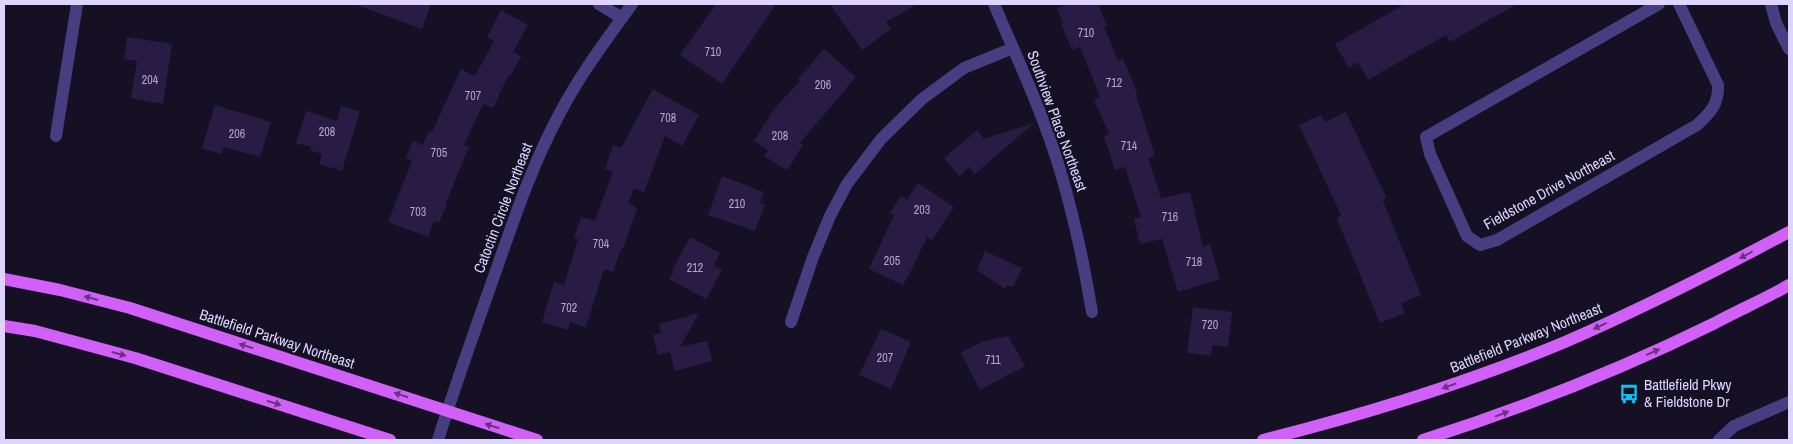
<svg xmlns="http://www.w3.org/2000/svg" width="1793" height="444" font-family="'Archivo Narrow',sans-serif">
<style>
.building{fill:#291c44}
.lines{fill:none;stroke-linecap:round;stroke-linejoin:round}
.minor{stroke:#473d81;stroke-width:12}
.major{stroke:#d160f8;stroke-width:12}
.oneway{fill:#6a3483}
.labels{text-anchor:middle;stroke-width:4.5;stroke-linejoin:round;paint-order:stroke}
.number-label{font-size:12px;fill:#b1a6cf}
.street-label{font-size:15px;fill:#ded4fd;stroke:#151024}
.poi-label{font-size:15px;fill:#ded4fd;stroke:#151024;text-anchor:start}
</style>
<rect width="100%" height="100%" fill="#151024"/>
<path class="building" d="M 359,4 L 431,4 L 422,29 L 359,6 Z
M 716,4 L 776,4 L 722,84 L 680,55 Z
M 830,4 L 917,4 L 886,22 L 891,29 L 862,50 Z
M 1068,4 L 1098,4 L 1107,26 L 1104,27 L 1118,61 L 1123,58 L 1138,95 L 1136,95 L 1155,156 L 1148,158 L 1161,198 L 1190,192 L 1203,247 L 1210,244 L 1220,279 L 1178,292 L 1162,239 L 1140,244 L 1134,219 L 1141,217 L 1125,167 L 1115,170 L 1104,136 L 1109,134 L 1094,100 L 1100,97 L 1080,47 L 1072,50 L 1061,24 L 1063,23 L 1057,8 Z
M 1405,4 L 1517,4 L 1450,42 L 1446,35 L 1368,80 L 1358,62 L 1349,68 L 1335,44 Z
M 501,10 L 528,25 L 513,52 L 521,56 L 511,75 L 509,74 L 493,108 L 483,104 L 464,145 L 469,147 L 446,203 L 447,203 L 439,223 L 434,221 L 428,237 L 388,222 L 412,161 L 406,158 L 413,141 L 423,145 L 429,131 L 432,132 L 461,69 L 475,76 L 494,41 L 487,37 Z
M 127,37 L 172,44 L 163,104 L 131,98 L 137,61 L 124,59 Z
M 824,49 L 856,77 L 800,143 L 803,145 L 787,170 L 764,156 L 768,150 L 754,141 L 774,109 L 800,81 L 798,79 Z
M 653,89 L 699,115 L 682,146 L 665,136 L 644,192 L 634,188 L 628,203 L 637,208 L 623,249 L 621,249 L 613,272 L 604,269 L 586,327 L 570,322 L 568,330 L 542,322 L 554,282 L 564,285 L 578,239 L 574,238 L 581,217 L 595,221 L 613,172 L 605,169 L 613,145 L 621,148 Z
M 215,105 L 271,122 L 260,157 L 224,147 L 221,154 L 202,148 Z
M 341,106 L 360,111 L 342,171 L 319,164 L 322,154 L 310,150 L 311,147 L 296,143 L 306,111 L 337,121 Z
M 1346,112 L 1386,197 L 1383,201 L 1421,295 L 1401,303 L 1405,313 L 1380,323 L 1337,219 L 1341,215 L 1299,125 L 1321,115 L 1325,122 Z
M 1034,123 L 975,174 L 969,167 L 959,176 L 944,158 L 977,130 L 984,139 Z
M 722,176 L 764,192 L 760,203 L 765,205 L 755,231 L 708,215 Z
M 918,183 L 954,207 L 932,240 L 927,237 L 909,275 L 903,285 L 869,269 L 894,215 L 890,213 L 901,196 L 907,200 Z
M 690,237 L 720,253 L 714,266 L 722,270 L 706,299 L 669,279 L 674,271 L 672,270 Z
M 985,251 L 1022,268 L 1013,287 L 1007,285 L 1005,289 L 977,270 Z
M 1193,307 L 1232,312 L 1228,347 L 1212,345 L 1211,356 L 1187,353 Z
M 699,313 L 680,347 L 707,341 L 712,361 L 675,371 L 670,352 L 658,355 L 653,335 L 661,333 L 659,324 Z
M 881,329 L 911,342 L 891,389 L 859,375 Z
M 1008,336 L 1025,366 L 980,390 L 961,353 L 981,342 Z"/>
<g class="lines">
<path class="minor" d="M 599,4 L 622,18
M 994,4 C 1017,58 1043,113 1060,170 C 1074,217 1084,264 1092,312
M 1659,4 L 1426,137 L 1430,154 L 1467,236 L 1480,245 L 1497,240 L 1697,125 C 1710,113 1719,104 1718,85 L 1679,4
M 1771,4 L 1776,23 L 1789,49
M 56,136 L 77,4
M 791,322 L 813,257 L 830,216 L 847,184 L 881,139 L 922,99 L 964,68 L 1013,48
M 438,440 C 455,386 474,333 493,279 C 513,222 532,164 561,111 C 581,73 607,39 632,4
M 1719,440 L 1734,426 L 1789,402"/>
<path class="major" d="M 4,279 L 60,290 L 130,308 L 537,440
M 4,326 L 35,331 L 135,358 L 390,440
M 1263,440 C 1366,414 1467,383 1565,342 C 1641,309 1716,271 1789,232
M 1423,440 C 1523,408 1620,370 1715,323 C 1739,310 1765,299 1789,285"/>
</g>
<defs><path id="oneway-solid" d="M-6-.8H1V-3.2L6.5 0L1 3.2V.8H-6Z" transform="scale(1.25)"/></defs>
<g class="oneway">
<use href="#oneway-solid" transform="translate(1746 255) rotate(152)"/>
<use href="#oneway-solid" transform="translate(91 298) rotate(-165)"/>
<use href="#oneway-solid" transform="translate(1600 326) rotate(156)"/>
<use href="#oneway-solid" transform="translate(246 346) rotate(-162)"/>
<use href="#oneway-solid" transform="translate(1653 352) rotate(-24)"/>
<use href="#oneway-solid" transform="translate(119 354) rotate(15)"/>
<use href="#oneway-solid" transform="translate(1449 386) rotate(161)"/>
<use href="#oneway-solid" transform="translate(401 395) rotate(-162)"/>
<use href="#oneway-solid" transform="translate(274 403) rotate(18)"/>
<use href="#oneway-solid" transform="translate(1502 414) rotate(-21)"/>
<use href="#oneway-solid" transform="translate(492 426) rotate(-162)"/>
</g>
<defs>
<symbol id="bus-bare" viewBox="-9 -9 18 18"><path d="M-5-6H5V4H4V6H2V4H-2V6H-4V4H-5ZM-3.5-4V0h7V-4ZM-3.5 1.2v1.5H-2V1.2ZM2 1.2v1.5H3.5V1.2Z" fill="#0ac2f3" stroke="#151024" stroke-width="2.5" paint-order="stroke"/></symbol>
</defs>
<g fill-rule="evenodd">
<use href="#bus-bare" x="1615" y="380" width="28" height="28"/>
</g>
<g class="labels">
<g class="number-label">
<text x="1086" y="37">710</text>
<text x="713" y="56">710</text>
<text x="150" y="84">204</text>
<text x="1114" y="87">712</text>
<text x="823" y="89">206</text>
<text x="473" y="100">707</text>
<text x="668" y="122">708</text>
<text x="327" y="136">208</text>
<text x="237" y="138">206</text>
<text x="780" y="140">208</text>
<text x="1129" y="150">714</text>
<text x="439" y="157">705</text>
<text x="737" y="208">210</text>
<text x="922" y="214">203</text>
<text x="418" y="216">703</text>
<text x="1170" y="221">716</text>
<text x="601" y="248">704</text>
<text x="892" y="265">205</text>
<text x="1194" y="266">718</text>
<text x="695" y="272">212</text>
<text x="569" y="312">702</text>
<text x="1210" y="329">720</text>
<text x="885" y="362">207</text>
<text x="993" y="364">711</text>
</g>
<g class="street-label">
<text transform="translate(1057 121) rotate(70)" y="5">Southview Place Northeast</text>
<text transform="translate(1549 190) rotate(-29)" y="5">Fieldstone Drive Northeast</text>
<text transform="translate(503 208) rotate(-69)" y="5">Catoctin Circle Northeast</text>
<text transform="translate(1526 338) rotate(-22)" y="5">Battlefield Parkway Northeast</text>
<text transform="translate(277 339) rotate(18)" y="5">Battlefield Parkway Northeast</text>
</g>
<g class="poi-label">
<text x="1644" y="390">Battlefield Pkwy<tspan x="1644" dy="17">&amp; Fieldstone Dr</tspan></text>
</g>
</g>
<rect width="1793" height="444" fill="none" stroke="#ded4fd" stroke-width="10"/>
</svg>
